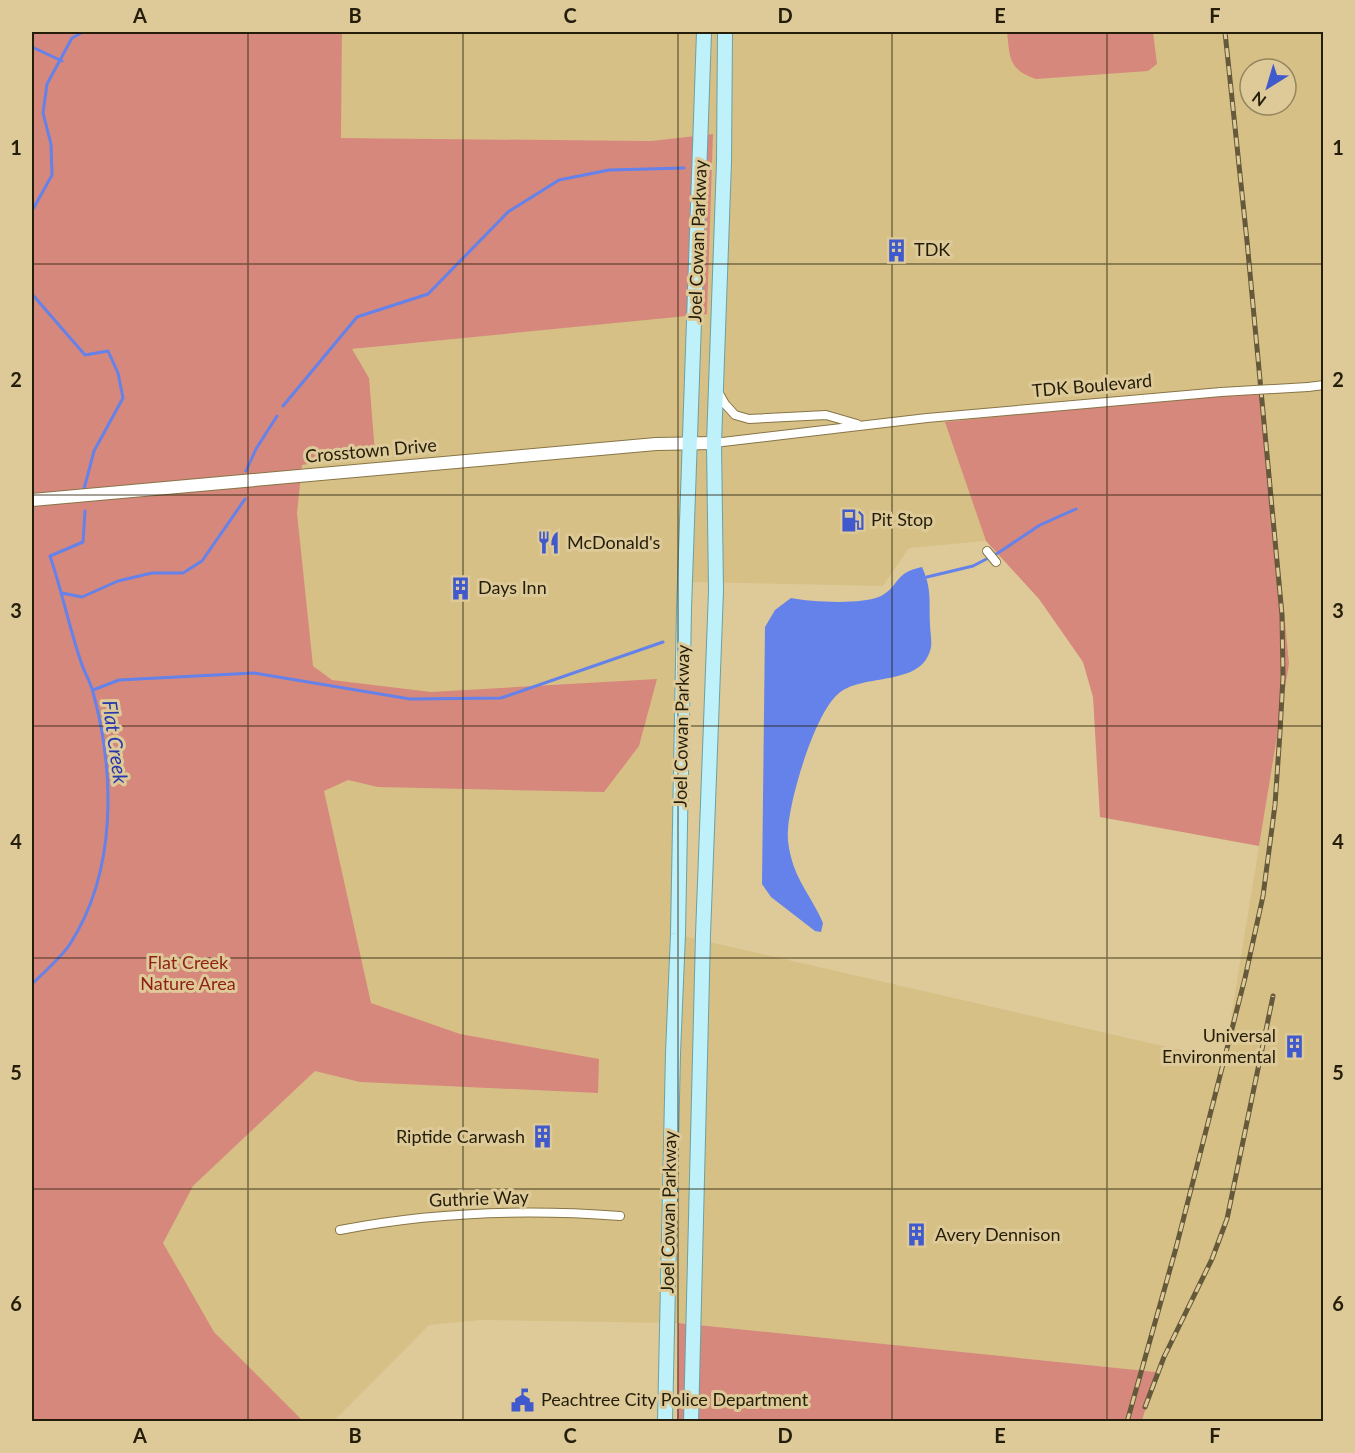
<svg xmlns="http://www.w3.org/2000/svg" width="1355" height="1453" font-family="Lato,sans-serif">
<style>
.built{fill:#d6c086;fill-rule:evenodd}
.green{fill:#d6887c}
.water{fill:#6482e9}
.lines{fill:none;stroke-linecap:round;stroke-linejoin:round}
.stream{stroke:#6482e9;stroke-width:3}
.street-casing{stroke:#877546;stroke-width:10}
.secondary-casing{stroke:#877546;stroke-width:14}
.primary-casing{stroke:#6ca0a3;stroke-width:16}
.street{stroke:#fff;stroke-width:8}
.secondary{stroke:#fff;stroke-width:12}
.primary{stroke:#bef1fa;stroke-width:14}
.rail-casing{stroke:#64593a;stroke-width:5}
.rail{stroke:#ddca98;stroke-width:3;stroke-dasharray:9;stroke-linecap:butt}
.street-bridge-casing{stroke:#877546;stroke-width:10;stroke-linecap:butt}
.street-bridge{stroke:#fff;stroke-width:8}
.grid{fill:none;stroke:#241d09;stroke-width:1.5;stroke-opacity:0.55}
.labels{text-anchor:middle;stroke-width:6;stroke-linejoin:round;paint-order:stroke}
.street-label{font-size:18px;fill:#241d09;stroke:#ddca98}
.poi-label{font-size:18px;fill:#241d09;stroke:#ddca98;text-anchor:start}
.park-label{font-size:18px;fill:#901f16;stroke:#ddca98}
.water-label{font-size:20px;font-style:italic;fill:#2637ae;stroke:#ddca98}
.neatline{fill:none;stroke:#241d09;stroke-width:2}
.grid-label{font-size:20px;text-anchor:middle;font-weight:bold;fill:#241d09}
</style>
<rect width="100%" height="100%" fill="#ddca98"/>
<path class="built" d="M 342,32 L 1323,32 L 1323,1421 L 1142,1421 L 1155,1372 L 678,1323 L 480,1320 L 429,1325 L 334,1421 L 303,1421 L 214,1332 L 123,1252 L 360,1028 L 285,696 L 276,357 L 707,313 L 713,134 L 651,141 L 341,138 ZM 1250,69 L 1286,69 L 1286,105 L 1250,105 ZM 946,421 L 1289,664 L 1224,1060 L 683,936 L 690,582 L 883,586 L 909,548 L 986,541 Z"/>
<path class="green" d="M 32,32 L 342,32 L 341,138 L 651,141 L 713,134 L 707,314 L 352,349 L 369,378 L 375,453 L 302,465 L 297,513 L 313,666 L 332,680 L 431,692 L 657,679 L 639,746 L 604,792 L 378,787 L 348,780 L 324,791 L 371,1003 L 460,1034 L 599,1059 L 598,1093 L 360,1082 L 315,1071 L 193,1186 L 163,1243 L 214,1332 L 303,1421 L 32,1421 Z
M 1007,32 L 1153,32 L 1157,64 L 1148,71 L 1036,79 C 1008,69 1010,58 1007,32 Z
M 1263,389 L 1289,664 L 1259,846 L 1100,817 L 1093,697 L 1083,662 L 1039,599 L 986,541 L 945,422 Z
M 678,1323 L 1156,1372 L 1142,1421 L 677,1422 Z"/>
<path class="water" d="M 922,567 C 932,589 929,601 930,624 C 930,631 932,640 931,647 C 923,688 863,672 838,694 C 814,715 790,798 788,830 C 787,838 789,849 791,857 C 796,880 814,901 823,923 L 821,932 L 815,931 L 771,897 L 762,884 L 765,627 L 775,610 L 791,598 C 811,602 863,605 881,596 C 901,585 893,573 922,567 Z"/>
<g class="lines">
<path class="stream" d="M 32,47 L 62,61
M 32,211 L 52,175 L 51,144 L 43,113 L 47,84 L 72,38 L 83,32
M 32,294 L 85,355 L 108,351 L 118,373 L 123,398 L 94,451 L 84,489
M 283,406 L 357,317 L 428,294 L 508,212 L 559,180 L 609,170 L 684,168
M 246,471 L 256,449 L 277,416
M 927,577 L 973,566 L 998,553 L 1040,525 L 1076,509
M 62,593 L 82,597 L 118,581 L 152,573 L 183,573 L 202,561 L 245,499
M 93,690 L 119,680 L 254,673 L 410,699 L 501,698 L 663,642
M 32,984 C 44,972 60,959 70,944 C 117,871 115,773 93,692 C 90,681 84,672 81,662 C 69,627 62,591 50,556 L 83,542 L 85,511"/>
<defs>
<path id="street" d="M 1308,387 L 1324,385
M 717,390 L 725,404 L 735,415 L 749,419 L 826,415 L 857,424
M 714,443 L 927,418 L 1221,392
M 987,551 L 996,562
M 340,1230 C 432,1212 526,1209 620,1216"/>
<path id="secondary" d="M 32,500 L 656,444 L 714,443"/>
<path id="primary" d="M 665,1422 L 673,1053 L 678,934 L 684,609 L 704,32
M 691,1422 L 703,935 L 716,591 L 714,443 L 724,162 L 725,32"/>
</defs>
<use href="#street" class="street-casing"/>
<use href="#secondary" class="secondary-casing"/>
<use href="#primary" class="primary-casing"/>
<use href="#street" class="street"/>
<use href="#secondary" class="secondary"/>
<use href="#primary" class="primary"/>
<defs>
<path id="rail" d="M 1145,1407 L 1164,1357 L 1212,1259 L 1227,1219 L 1273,996
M 1127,1422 L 1176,1248 L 1245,978 L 1263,896 L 1275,805 L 1280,732 L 1283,677 L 1282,615 L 1247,241 L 1225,32"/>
</defs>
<use href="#rail" class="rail-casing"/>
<use href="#rail" class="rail"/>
<defs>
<path id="street-bridge" d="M 1221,392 L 1308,387"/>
</defs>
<use href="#street-bridge" class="street-bridge-casing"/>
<use href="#street-bridge" class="street-bridge"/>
</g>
<path class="grid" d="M 248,32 L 248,1422M 463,32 L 463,1422M 678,32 L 678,1422M 892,32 L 892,1422M 1107,32 L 1107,1422M 32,264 L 1324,264M 32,495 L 1324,495M 32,726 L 1324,726M 32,958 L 1324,958M 32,1189 L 1324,1189"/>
<defs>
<symbol id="building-bare" viewBox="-9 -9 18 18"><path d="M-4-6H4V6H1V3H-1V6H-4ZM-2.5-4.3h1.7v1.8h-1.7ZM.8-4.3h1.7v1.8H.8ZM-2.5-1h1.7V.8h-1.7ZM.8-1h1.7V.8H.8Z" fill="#405acd" stroke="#ddca98" stroke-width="2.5" paint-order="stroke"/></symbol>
<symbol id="fuel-bare" viewBox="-9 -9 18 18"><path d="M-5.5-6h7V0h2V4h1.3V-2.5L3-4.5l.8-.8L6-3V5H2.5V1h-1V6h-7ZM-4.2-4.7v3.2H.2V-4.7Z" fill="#405acd" stroke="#ddca98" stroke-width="2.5" paint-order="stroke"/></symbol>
<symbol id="restaurant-bare" viewBox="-9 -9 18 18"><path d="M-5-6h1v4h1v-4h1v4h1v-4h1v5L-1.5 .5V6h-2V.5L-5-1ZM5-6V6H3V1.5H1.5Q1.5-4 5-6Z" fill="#405acd" stroke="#ddca98" stroke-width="2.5" paint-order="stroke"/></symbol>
<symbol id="civic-bare" viewBox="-9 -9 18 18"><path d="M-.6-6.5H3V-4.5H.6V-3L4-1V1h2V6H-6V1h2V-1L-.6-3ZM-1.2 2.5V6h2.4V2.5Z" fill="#405acd" stroke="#ddca98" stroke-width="2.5" paint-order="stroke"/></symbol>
</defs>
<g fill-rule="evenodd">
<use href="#building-bare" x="880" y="234" width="33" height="33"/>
<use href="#fuel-bare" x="836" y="504" width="33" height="33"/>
<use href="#restaurant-bare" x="532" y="526" width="33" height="33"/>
<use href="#building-bare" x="444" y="572" width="33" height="33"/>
<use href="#building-bare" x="1278" y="1030" width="33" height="33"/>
<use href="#building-bare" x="526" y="1120" width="33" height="33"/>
<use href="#building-bare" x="900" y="1218" width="33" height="33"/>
<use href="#civic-bare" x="506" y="1384" width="33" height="33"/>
</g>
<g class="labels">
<g class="street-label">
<text transform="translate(698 241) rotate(-88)" y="6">Joel Cowan Parkway</text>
<text transform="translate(1092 386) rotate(-5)" y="6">TDK Boulevard</text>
<text transform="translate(371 451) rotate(-5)" y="6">Crosstown Drive</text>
<text transform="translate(682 726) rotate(-89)" y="6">Joel Cowan Parkway</text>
<text transform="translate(479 1199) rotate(-2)" y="6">Guthrie Way</text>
<text transform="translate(669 1212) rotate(-89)" y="6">Joel Cowan Parkway</text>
</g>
<g class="poi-label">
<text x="914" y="256">TDK</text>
<text x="871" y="526">Pit Stop</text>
<text x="567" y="549">McDonald's</text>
<text x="478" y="594">Days Inn</text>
<text x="1276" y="1042" text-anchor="end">Universal<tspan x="1276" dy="21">Environmental</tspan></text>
<text x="525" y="1143" text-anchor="end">Riptide Carwash</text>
<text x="935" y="1241">Avery Dennison</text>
<text x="541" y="1406">Peachtree City Police Department</text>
</g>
<g class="park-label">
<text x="188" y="969">Flat Creek<tspan x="188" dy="21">Nature Area</tspan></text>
</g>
<g class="water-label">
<text transform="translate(115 742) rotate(82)" y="7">Flat Creek</text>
</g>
</g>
<rect width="1355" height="1453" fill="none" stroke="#ddca98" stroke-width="66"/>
<g transform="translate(1268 87) rotate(217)"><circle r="28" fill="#ddca98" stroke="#93855f" stroke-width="1.5"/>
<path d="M0-4.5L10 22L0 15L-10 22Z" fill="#405acd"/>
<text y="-9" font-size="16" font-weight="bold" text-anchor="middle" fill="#241d09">N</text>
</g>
<rect x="33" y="33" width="1289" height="1387" class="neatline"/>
<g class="grid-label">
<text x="140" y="23">A</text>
<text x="355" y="23">B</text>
<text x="570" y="23">C</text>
<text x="785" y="23">D</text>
<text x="1000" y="23">E</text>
<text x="1215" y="23">F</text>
<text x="16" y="155">1</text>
<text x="1338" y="155">1</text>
<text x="16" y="387">2</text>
<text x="1338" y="387">2</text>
<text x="16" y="618">3</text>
<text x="1338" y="618">3</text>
<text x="16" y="849">4</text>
<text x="1338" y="849">4</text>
<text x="16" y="1080">5</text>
<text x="1338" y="1080">5</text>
<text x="16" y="1311">6</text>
<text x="1338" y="1311">6</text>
<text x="140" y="1443">A</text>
<text x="355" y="1443">B</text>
<text x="570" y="1443">C</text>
<text x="785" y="1443">D</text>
<text x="1000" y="1443">E</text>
<text x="1215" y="1443">F</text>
</g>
</svg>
